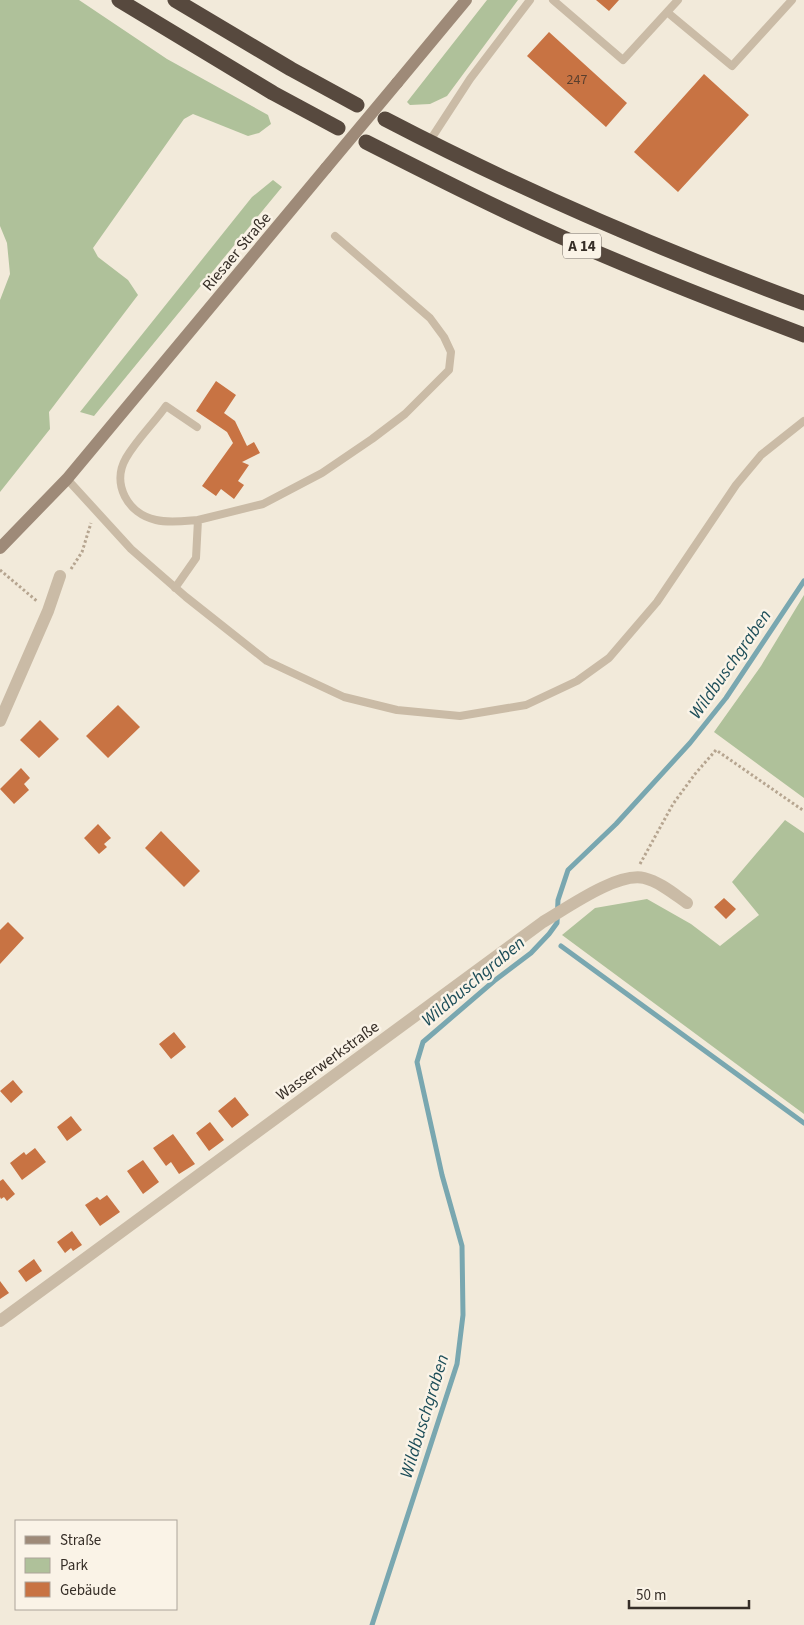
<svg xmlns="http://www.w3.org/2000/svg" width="804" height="1625" font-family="'Source Sans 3',sans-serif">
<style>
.green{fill:#afc19a}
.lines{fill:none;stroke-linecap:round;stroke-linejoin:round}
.stream{stroke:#79a7b0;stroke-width:5}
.building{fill:#c87343}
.path{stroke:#b6a590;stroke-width:3;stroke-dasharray:2.5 2.5;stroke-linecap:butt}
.lane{stroke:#cabba6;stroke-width:8}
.street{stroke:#cabba6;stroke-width:12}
.secondary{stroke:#9e8a78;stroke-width:12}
.highway{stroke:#57493e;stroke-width:15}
.secondary-bridge{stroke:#9e8a78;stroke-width:12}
.labels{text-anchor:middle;stroke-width:5;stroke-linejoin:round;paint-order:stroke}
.number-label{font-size:14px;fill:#5a3f2e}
.shield{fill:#faf3e7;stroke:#716961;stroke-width:1}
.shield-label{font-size:15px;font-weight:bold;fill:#362e27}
.street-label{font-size:16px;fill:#362e27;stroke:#faf3e7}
.water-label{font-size:18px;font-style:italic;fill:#1c4d58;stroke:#faf3e7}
</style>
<rect width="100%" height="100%" fill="#f2eada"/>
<path class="green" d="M 0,0 L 79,0 L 167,59 L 268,115 L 271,124 L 259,133 L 248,136 L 193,114 L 184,119 L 93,248 L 98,257 L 128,280 L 138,295 L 49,412 L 50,429 L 0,492 L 0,300 L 10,274 L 7,243 L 0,226 Z
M 487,0 L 518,0 L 447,96 L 430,104 L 410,105 L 407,102 Z
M 273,180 L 282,187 L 94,416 L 80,412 L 252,197 Z
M 804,595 L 804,798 L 714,732 L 761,666 Z
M 785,820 L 804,833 L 804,1114 L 562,935 L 595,908 L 647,899 L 691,924 L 720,946 L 759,915 L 732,882 Z"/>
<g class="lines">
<path class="stream" d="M 561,946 L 804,1123
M 372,1625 L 457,1364 L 463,1315 L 462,1246 L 442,1175 L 417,1062 L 423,1042 L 494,981 L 531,953 L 549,934 L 557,923 L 558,900 L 568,870 L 616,824 L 690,743 L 726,698 L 804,581"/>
</g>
<path class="building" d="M 596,0 L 619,0 L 609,11 Z
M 549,32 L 627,103 L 606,127 L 527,56 Z
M 704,74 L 749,115 L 678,192 L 634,152 Z
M 216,381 L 236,395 L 224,413 L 235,421 L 247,446 L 254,442 L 260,453 L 242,462 L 249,465 L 238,481 L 244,485 L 234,499 L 221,489 L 216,496 L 202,486 L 233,443 L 227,432 L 196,411 Z
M 118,705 L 140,727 L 108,758 L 86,736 Z
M 40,720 L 59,739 L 39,758 L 20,740 Z
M 21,768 L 30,778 L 24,784 L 29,790 L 14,804 L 0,789 Z
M 98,824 L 111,838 L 104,844 L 107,847 L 99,854 L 84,838 Z
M 161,831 L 200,871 L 184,887 L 145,848 Z
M 724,898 L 736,909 L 726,919 L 714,907 Z
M 8,922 L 24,938 L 0,964 L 0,930 Z
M 174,1032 L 186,1047 L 171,1059 L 159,1044 Z
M 13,1080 L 23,1092 L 11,1103 L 0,1091 Z
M 235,1097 L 249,1115 L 232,1128 L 218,1111 Z
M 71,1116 L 82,1130 L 67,1141 L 57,1127 Z
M 210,1122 L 224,1140 L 209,1151 L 196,1133 Z
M 173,1134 L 195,1164 L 179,1174 L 171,1162 L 166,1166 L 153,1148 Z
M 35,1148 L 46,1162 L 22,1180 L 10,1163 L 24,1152 L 26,1155 Z
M 143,1160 L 159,1182 L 143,1194 L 127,1171 Z
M 3,1179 L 15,1194 L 7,1201 L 4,1197 L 1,1199 L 0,1197 L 0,1181 Z
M 107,1195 L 120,1212 L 100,1226 L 85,1205 L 97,1197 L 100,1200 Z
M 72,1231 L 82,1245 L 73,1251 L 71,1248 L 65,1253 L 57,1242 Z
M 34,1259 L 42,1271 L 26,1282 L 18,1271 Z
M 0,1281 L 9,1293 L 0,1299 Z"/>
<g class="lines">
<path class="path" d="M 71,569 L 82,552 L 91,523
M 0,570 L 38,602
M 640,864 L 673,804 L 695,774 L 716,750 L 804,811"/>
<path class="lane" d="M 553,0 L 623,60 L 678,0
M 667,12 L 732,66 L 792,0
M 429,142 L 470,79 L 530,0
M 67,479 L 131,549 L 186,597 L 267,661 L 344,697 L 397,710 L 460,716 L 526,705 L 577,681 L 609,658 L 657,602 L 736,485 L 761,455 L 804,421
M 198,520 L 263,504 L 322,473 L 372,439 L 405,414 L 449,370 L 451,352 L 444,337 L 430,318 L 335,236
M 175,588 L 196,558 L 198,520 C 184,521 169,523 156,520 C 128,514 111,484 126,458 C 137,439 154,423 166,406 L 197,427"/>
<path class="street" d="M 0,721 L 48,611 L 60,576
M 0,1321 L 543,922 C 567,908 617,872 644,878 C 660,882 674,894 687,903"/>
<path class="secondary" d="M 397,83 L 466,0
M 0,548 L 67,479 L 326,168"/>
<path class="highway" d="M 119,0 L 273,93 L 338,128
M 175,0 L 291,69 L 357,105
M 385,119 C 521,190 661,250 804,303
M 366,142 C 435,177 504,212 575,243 C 650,276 727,306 804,335"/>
<path class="secondary-bridge" d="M 326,168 L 397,83"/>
</g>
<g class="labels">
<g class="number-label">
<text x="577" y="84">247</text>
</g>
<rect class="shield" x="563" y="233.5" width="38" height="25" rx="4"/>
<g class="shield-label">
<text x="582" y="251">A 14</text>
</g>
<g class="street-label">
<text transform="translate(236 251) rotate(-50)" y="6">Riesaer Straße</text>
<text transform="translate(327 1060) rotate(-36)" y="6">Wasserwerkstraße</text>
</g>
<g class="water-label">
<text transform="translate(730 664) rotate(-55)" y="6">Wildbuschgraben</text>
<text transform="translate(473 981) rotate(-40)" y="6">Wildbuschgraben</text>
<text transform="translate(424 1416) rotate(-73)" y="6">Wildbuschgraben</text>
</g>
</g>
<rect x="15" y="1520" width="162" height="90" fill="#faf3e7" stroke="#aca49a"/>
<rect x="25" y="1536" width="25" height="8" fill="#9e8a78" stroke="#aca49a"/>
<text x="60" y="1545" font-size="15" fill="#362e27">Straße</text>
<rect x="25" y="1558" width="25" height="15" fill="#afc19a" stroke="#aca49a"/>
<text x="60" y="1570" font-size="15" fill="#362e27">Park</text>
<rect x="25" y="1582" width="25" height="15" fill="#c87343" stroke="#aca49a"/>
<text x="60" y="1595" font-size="15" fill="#362e27">Gebäude</text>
<path d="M629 1600v8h120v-8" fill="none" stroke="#362e27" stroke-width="2.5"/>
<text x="636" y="1600" font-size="15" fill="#362e27" stroke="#faf3e7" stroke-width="4" paint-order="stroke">50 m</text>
</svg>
